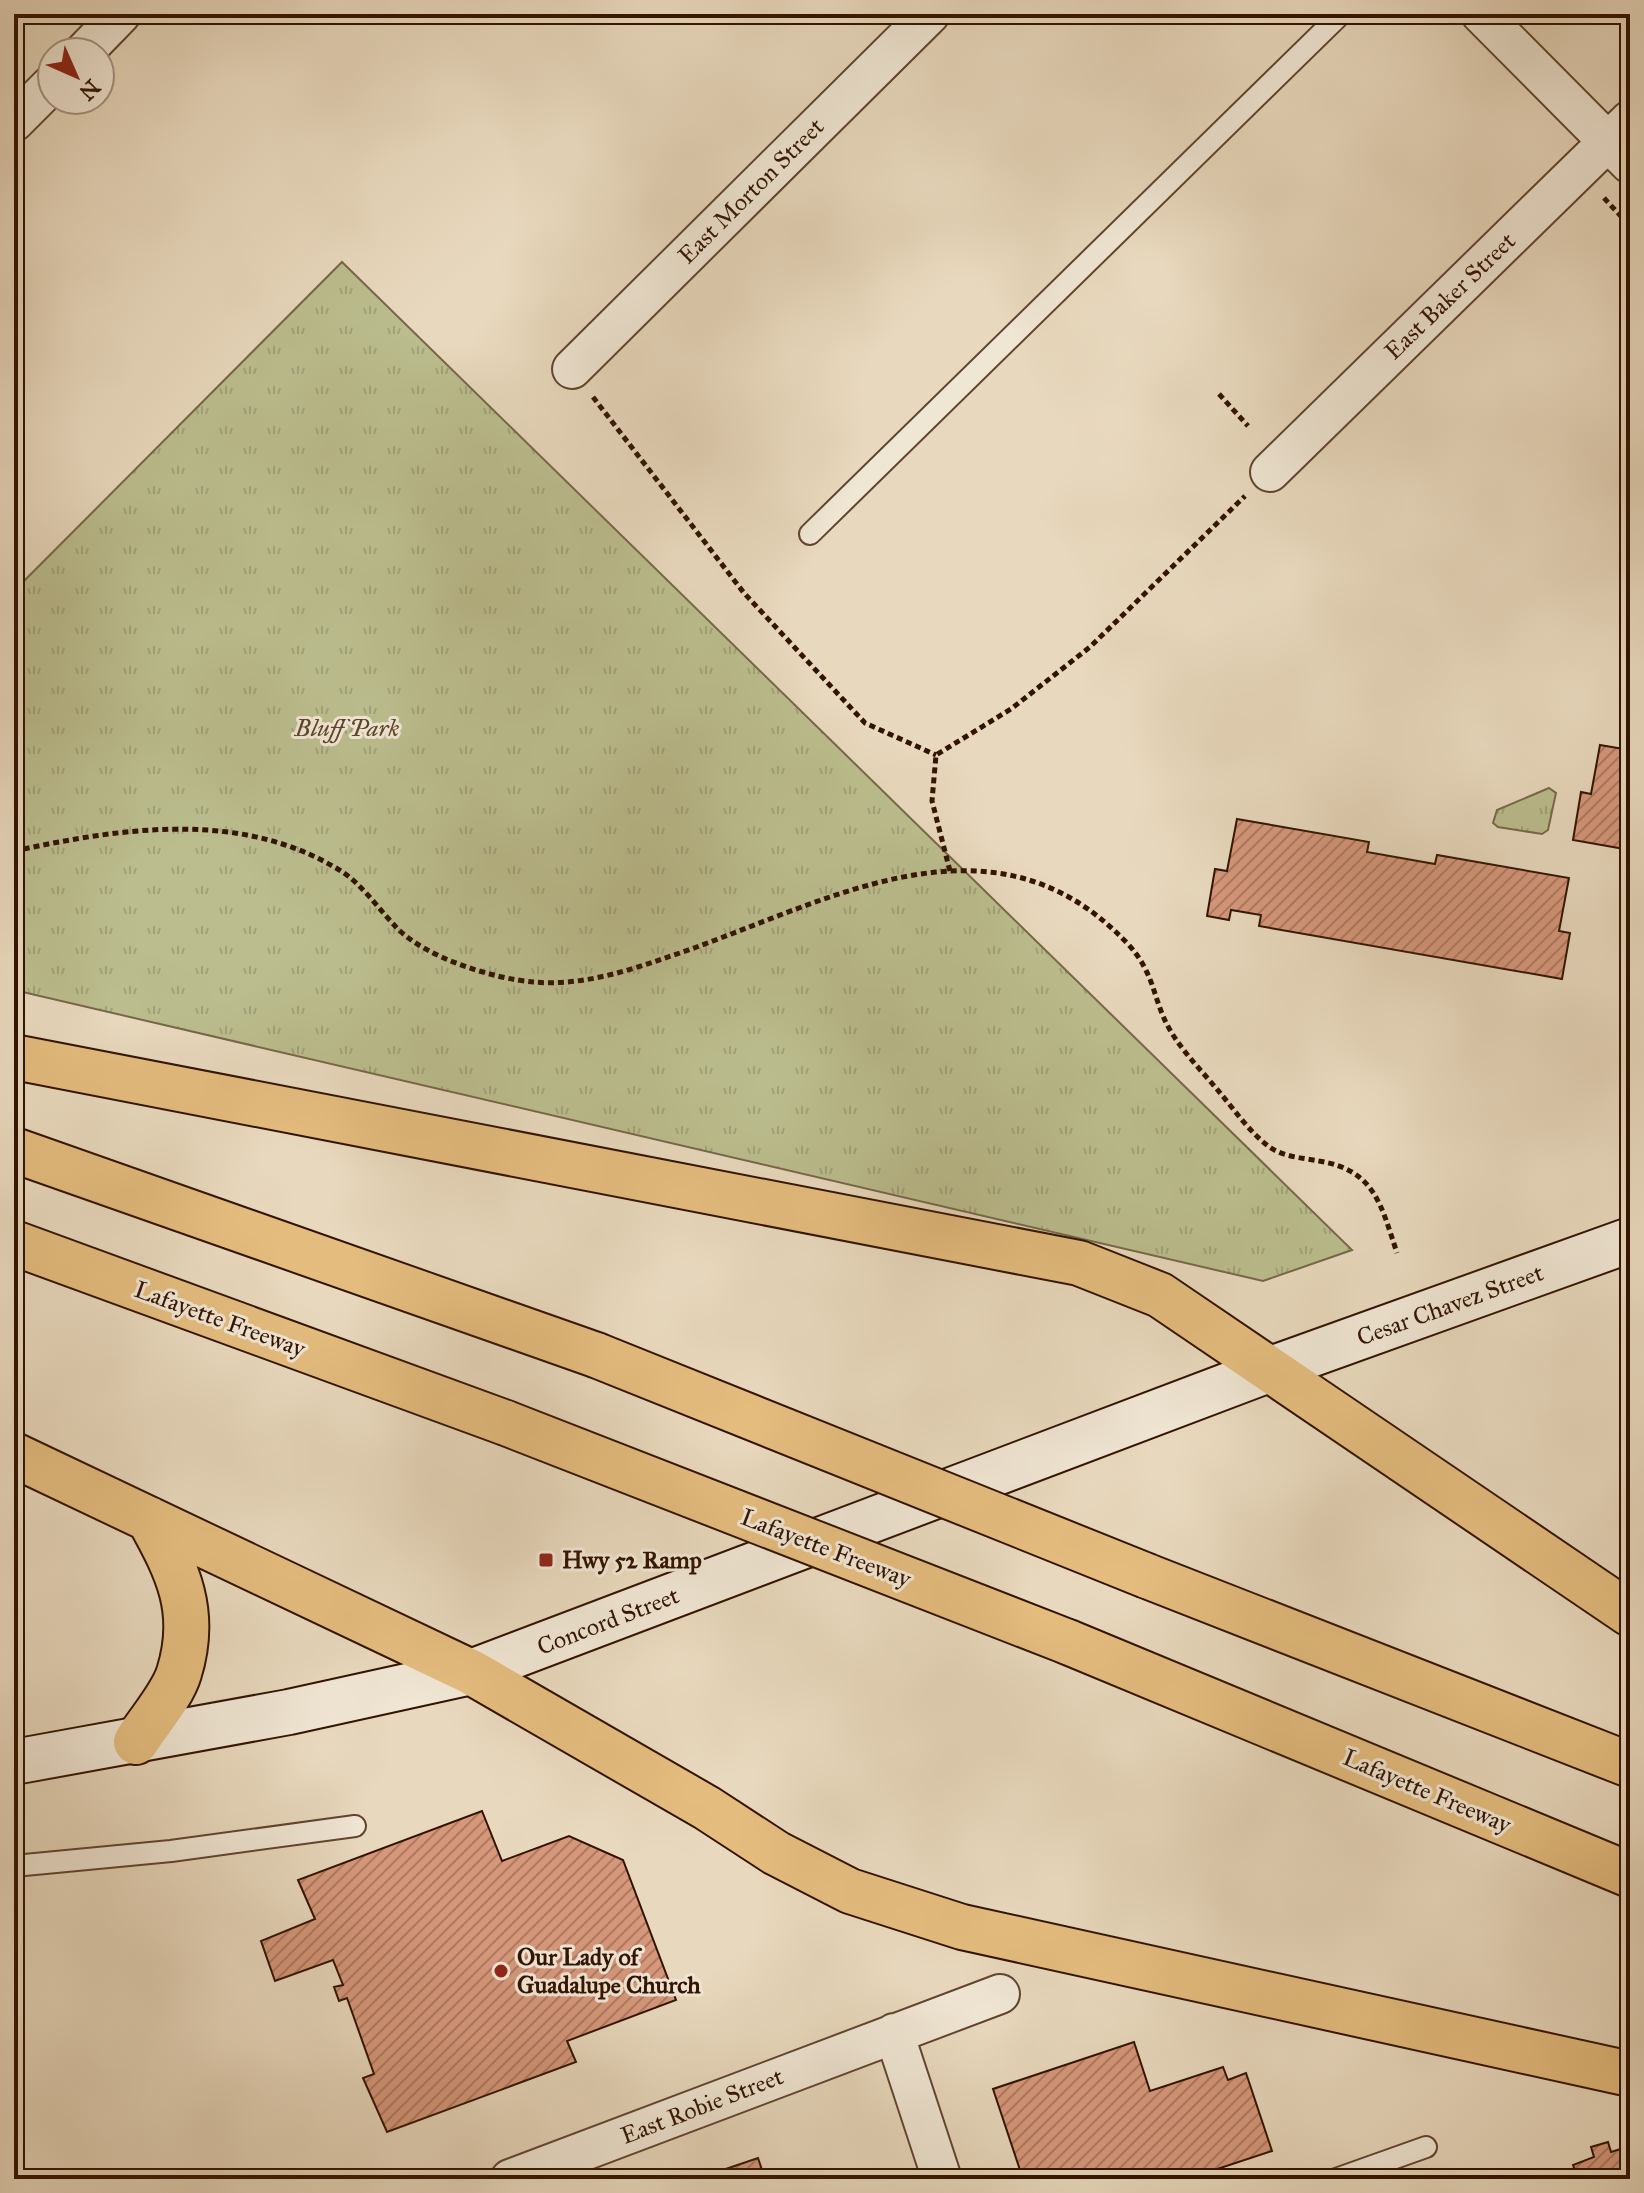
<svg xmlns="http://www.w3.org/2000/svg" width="1644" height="2193" font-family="'IM FELL Great Primer',serif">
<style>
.grass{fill:url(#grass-tufts);stroke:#766848;stroke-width:2}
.building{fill:url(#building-hatch);stroke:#321301;stroke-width:2}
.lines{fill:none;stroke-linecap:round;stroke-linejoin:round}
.service-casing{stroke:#604430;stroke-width:24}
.minor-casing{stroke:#604430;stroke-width:42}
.secondary-casing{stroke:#321301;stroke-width:48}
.motorway-casing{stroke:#321301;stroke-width:48}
.path{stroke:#321301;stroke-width:5;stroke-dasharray:6 4;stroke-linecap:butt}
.service{stroke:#f0e6d4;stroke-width:20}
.minor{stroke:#f0e6d4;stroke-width:38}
.secondary{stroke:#f0e6d4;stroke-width:44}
.motorway{stroke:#e4bc7e;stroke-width:44}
.motorway-bridge-casing{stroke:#321301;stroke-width:48;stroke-linecap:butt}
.motorway-bridge{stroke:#e4bc7e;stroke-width:44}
.poi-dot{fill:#8f2418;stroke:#f0e6d4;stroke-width:3}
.labels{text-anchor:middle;stroke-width:6;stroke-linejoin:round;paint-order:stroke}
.street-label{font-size:24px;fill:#321301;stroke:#f0e6d4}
.park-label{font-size:24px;font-style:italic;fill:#5b462b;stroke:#f0e6d4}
.poi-label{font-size:24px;font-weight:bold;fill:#321301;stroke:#f0e6d4;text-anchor:start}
</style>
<defs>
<pattern id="grass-tufts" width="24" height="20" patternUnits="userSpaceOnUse" patternTransform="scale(2)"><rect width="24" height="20" fill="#bbbd8e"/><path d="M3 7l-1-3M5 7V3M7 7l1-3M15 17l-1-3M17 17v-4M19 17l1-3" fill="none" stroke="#a1a279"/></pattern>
<pattern id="building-hatch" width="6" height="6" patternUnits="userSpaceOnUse" patternTransform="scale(2)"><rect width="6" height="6" fill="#d6977b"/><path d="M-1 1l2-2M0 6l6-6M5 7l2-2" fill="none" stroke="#ae7a62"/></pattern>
</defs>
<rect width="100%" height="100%" fill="#e8d8bd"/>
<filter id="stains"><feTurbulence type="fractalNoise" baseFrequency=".0025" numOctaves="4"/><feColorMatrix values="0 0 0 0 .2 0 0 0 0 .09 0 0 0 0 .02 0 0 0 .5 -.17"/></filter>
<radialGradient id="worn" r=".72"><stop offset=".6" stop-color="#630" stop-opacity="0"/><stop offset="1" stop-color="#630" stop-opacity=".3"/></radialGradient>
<path class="grass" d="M 342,262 L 1352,1250 L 1263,1281 L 14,990 L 14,591 Z
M 1549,788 L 1556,793 L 1548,830 L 1542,834 L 1498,827 L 1493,823 L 1497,810 Z"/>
<path class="building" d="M 1600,745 L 1630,750 L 1630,850 L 1573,840 L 1581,792 L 1591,794 Z
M 1237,819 L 1369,842 L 1367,852 L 1435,864 L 1437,855 L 1569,878 L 1559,931 L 1570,933 L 1562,979 L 1259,926 L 1261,915 L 1231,910 L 1229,920 L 1207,916 L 1215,869 L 1227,871 Z
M 482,1811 L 502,1861 L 569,1836 L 623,1860 L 676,2000 L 567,2041 L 576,2062 L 387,2132 L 363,2078 L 374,2074 L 347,1998 L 339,2001 L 334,1987 L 343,1985 L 333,1960 L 275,1981 L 261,1941 L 315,1919 L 298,1880 Z
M 1134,2042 L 1150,2091 L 1223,2067 L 1228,2080 L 1246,2073 L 1272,2151 L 1187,2179 L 1023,2179 L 993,2089 Z
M 1608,2142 L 1611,2152 L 1630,2146 L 1630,2179 L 1578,2179 L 1573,2165 L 1594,2157 L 1591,2147 Z
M 758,2158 L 765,2179 L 719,2179 L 717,2172 Z
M 1511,2173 L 1514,2179 L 1495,2179 L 1495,2178 Z"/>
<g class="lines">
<defs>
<path id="service" d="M 810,534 L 1341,14
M 14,1866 L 171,1851 L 355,1826
M 1336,2179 L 1426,2147"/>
<path id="minor" d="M 1481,14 L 1630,164
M 84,52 L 121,14
M 14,122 L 52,84
M 572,369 L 930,14
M 1270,472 L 1630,120
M 894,2033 L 942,2179
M 510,2179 L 1000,1994"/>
<path id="secondary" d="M 14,1762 L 289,1712 L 471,1672 L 1271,1369 L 1630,1240"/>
<path id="motorway" d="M 14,1057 L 1079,1263 L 1160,1295 L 1630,1614
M 14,1150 L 596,1355
M 14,1243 L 506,1423
M 14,1455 L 471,1672 L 707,1808 L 776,1853 L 850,1891 L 962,1927 L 1630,2074
M 1147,1576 L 1630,1765
M 1068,1642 L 1630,1875
M 136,1742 C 149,1721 172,1696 179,1673 C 198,1612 178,1571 149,1519"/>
</defs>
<use href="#service" class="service-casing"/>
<use href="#minor" class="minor-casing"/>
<use href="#secondary" class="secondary-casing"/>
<use href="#motorway" class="motorway-casing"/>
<path class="path" d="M 1604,198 L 1630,226
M 1219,394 L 1248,426
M 593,397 L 744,593 L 865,723 L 936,755
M 14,851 C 122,828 241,809 341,871 C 362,884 380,911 398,929 C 427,958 494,979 534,982 C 577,986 622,973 662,959 C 817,909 988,797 1127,943 C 1156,974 1152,999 1170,1030 C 1184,1054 1204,1073 1221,1094 C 1236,1112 1252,1135 1271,1148 C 1284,1157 1304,1158 1319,1161 C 1375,1170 1381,1205 1397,1253
M 950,871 L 932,801 L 936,755 L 1011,709 L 1090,647 L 1245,496"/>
<use href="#service" class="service"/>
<use href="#minor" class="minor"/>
<use href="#secondary" class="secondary"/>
<use href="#motorway" class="motorway"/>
<defs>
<path id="motorway-bridge" d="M 596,1355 L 1147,1576
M 506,1423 L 1068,1642"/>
</defs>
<use href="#motorway-bridge" class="motorway-bridge-casing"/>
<use href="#motorway-bridge" class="motorway-bridge"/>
</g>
<g class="poi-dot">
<rect x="538" y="1552" width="16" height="16" rx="4"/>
<circle cx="501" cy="1971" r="8"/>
</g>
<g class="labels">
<g class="street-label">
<text transform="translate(751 191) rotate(-45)" y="8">East Morton Street</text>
<text transform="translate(1450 296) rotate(-44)" y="8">East Baker Street</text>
<text transform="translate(1450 1305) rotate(-20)" y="8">Cesar Chavez Street</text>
<text transform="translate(220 1319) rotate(20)" y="8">Lafayette Freeway</text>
<text transform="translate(826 1548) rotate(21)" y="8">Lafayette Freeway</text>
<text transform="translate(608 1621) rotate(-21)" y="8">Concord Street</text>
<text transform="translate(1427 1791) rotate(23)" y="8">Lafayette Freeway</text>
<text transform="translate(702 2106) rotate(-21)" y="8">East Robie Street</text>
</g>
<g class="park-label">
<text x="347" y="736">Bluff Park</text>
</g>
<g class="poi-label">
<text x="562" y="1568">Hwy 52 Ramp</text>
<text x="517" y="1965">Our Lady of<tspan x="517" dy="28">Guadalupe Church</tspan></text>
</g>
</g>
<rect width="1644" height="2193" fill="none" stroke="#e8d8bd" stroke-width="48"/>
<rect x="16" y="16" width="1612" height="2161" fill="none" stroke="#321301" stroke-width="4"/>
<rect x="24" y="24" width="1596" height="2145" fill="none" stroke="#321301" stroke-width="2"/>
<g transform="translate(76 76) rotate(135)"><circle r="38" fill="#f0e6d4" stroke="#a49280" stroke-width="2"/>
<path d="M0-6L14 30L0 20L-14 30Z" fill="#8f2418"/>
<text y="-12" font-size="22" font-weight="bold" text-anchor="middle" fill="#321301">N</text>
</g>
<rect width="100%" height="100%" filter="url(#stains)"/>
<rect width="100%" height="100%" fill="url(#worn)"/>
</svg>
